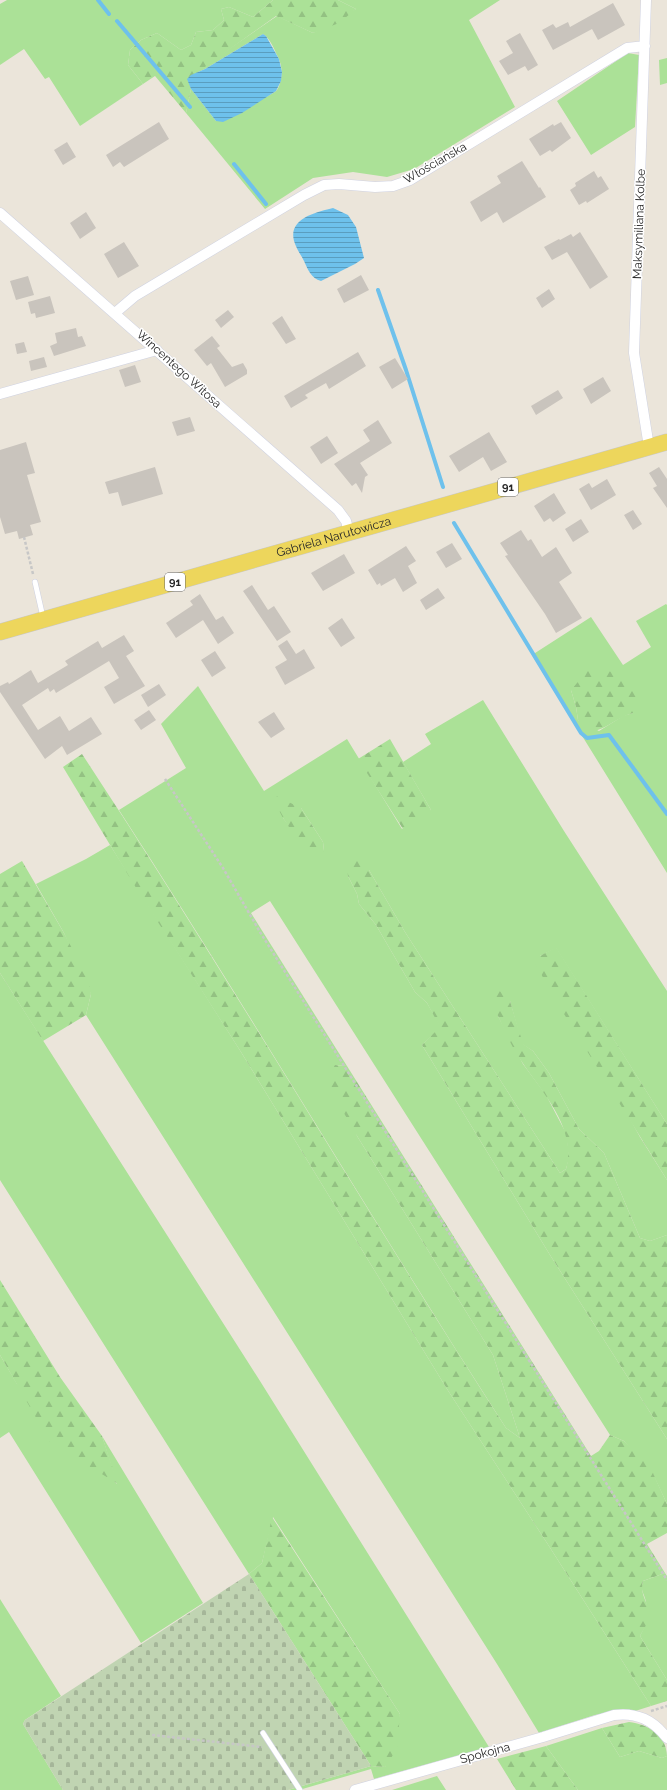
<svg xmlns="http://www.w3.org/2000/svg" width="667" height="1790" font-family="Raleway,sans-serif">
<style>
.grass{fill:#abe197;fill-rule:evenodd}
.forest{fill:url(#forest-firs)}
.cemetery{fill:url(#cemetery-stones)}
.water{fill:url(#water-rules)}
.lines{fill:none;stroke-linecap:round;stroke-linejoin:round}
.stream{stroke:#6ec1ec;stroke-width:4}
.building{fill:#c9c4bd}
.service-casing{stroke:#cfd2e1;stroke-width:6}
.minor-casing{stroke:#cfd2e1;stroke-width:11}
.primary-casing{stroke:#c7c7c7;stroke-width:17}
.path{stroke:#c7c7c7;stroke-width:2.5;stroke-dasharray:3 2;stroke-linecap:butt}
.service{stroke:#fff;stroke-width:5}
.minor{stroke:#fff;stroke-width:10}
.primary{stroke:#edd65c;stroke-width:16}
.labels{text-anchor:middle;stroke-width:3;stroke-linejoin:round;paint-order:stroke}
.shield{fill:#fff;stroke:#686868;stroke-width:1}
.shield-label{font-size:11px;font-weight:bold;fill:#282828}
.street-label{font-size:12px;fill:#282828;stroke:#fff}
</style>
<defs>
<pattern id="forest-firs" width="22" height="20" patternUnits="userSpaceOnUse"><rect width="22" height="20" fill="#abe197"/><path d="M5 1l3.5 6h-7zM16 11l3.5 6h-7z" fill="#93c182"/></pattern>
<pattern id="cemetery-stones" width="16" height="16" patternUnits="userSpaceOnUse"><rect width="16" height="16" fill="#c0d4b2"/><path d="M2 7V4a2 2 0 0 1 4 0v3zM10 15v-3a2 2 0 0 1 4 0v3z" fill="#a5b699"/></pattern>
<pattern id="water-rules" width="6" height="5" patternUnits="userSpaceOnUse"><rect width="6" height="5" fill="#6ec1ec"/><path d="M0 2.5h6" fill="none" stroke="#5a9dbf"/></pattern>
</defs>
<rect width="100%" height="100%" fill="#ebe5da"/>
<path class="grass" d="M 7,0 L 273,0 L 253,17 L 229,7 L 221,9 L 224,20 L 213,30 L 196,32 L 191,45 L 181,50 L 157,33 L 141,40 L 130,50 L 128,65 L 143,84 L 80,126 L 49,77 L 45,79 L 24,49 L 0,65 L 0,4 Z
M 338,0 L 500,0 L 469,20 L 515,107 L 414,169 L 387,177 L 353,172 L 313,178 L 265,209 L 186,113 L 191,89 L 216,121 C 226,116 272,96 277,90 C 283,80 283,67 278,57 C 274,49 270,38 263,34 L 205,69 L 191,75 L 277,16 L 313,33 L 356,9 Z
M 628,53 L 639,55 L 635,127 L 591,155 L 557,101 Z
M 667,58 L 667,83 L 660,85 L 659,60 Z
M 666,604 L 667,605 L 667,873 L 532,655 L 591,617 L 623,665 L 651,647 L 636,621 ZM 571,690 L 633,713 L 623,716 L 599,731 L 578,720 L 576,707 Z
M 198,686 L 264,791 L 347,739 L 402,829 L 431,810 L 403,762 L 431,744 L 425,734 L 483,700 L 564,831 L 667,991 L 667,1124 L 556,948 L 540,956 L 640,1137 L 667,1180 L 667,1235 L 650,1241 L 640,1238 L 604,1153 L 579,1129 L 549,1073 L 533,1051 L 522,1044 L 510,1001 L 498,1016 L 523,1064 L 546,1095 L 567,1135 L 569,1158 L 566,1169 L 560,1173 L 405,932 L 369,870 L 348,876 L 357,894 L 359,904 L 376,925 L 415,992 L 427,1003 L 441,1027 L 422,1045 L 550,1255 L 667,1439 L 667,1504 L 653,1474 L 624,1441 L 610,1435 L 270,901 L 251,913 L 347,1066 L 335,1065 L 357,1136 L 493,1355 L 520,1438 L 506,1428 C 374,1223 251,1014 119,810 L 186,768 L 161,724 ZM 301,808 L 323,842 L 324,851 L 293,831 L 283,818 Z
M 110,845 L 241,1052 L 447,1389 L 547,1543 L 651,1706 L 632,1712 L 618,1711 L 595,1715 L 539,1733 L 497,1664 L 86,1015 L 91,994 L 64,933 L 36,884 L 86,859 Z
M 0,973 L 260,1381 L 489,1747 L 374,1779 L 371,1769 L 299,1790 L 288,1790 L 371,1766 L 385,1767 L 400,1714 L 273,1517 L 262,1563 L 249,1574 L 0,1180 Z
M 0,1355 L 17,1384 L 117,1484 L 102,1436 L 203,1603 L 141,1643 L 9,1432 L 0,1438 Z
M 665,1573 L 667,1576 L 667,1680 L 640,1636 C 646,1625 648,1615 646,1602 C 644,1592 640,1592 643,1581 Z
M 0,1599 L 61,1696 L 25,1720 L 23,1724 L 63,1790 L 0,1790 Z
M 602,1728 L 620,1757 L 639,1751 L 662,1758 L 667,1756 L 667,1790 L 578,1790 L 546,1746 Z
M 437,1776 L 446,1790 L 392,1790 Z"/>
<path class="forest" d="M 273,0 L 338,0 L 356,9 L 339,23 L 313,33 L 276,16 L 188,79 L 191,89 L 186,113 L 155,76 L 143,84 L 128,65 L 130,50 L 141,40 L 157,33 L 181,50 L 191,45 L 196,32 L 213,30 L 224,20 L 221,9 L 229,7 L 253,17 Z
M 589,669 C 616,669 626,676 639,700 L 633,713 C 617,717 606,730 590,732 L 578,720 L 576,707 L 571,690 Z
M 390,739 L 431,810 L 430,816 L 403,829 L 358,759 Z
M 82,754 C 228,976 362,1205 506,1428 L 520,1438 L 493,1355 L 357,1136 L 332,1092 L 328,1077 L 335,1065 L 347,1066 L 591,1456 L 599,1451 L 610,1435 L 624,1441 L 646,1462 L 653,1473 L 667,1504 L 667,1533 L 647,1544 L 665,1573 L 643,1581 C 639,1595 649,1602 649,1615 C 649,1622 643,1630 640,1636 L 667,1680 L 667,1701 L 651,1706 L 547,1543 L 447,1389 L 241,1052 L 133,883 L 63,767 Z
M 276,796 L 301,808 L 323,842 L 324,851 L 309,857 L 283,818 L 273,799 Z
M 355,860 L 361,861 L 369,870 L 405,932 L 560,1173 L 566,1169 C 577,1128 543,1094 522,1062 C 510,1045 502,1024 493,1005 L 498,989 L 510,1001 L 523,1044 L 533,1051 L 549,1073 L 579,1129 L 604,1153 L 640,1238 L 650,1241 L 667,1235 L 667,1439 L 550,1255 L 422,1045 L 440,1027 L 427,1003 L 415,992 L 376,925 L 359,904 L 357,894 L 348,876 L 347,868 Z
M 22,861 L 64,933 L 89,981 L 91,994 L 86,1015 L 43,1041 L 0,973 L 0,874 Z
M 556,947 L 667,1124 L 667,1180 L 556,1001 L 535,963 L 540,956 Z
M 0,1280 L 60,1377 L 102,1436 L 118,1484 L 50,1442 L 0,1355 Z
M 272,1517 L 400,1714 L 397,1749 L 385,1767 L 371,1766 L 249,1574 L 262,1563 Z
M 629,1722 C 648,1724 667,1736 667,1756 L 662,1758 L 639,1751 L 620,1757 L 602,1728 Z
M 546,1746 L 578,1790 L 516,1790 L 497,1759 Z"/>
<path class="cemetery" d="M 249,1574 L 371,1766 L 288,1790 L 63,1790 L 23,1724 L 25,1720 Z"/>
<path class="water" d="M 263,34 L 266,36 L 279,59 L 282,72 L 281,81 L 276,91 L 242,113 L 223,122 L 216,121 L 191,89 L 187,79 L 191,75 L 205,69 Z
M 333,208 L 348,215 L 356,227 L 364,258 L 355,264 L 321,281 C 311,278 308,270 304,261 C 301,255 296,248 294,241 C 288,218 317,212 333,208 Z"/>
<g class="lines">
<path class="stream" d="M 98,0 L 109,14
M 117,21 L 190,107
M 234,164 L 266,204
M 378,290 L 406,370 L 443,487
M 454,523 L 581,733 L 587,738 L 609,735 L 667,814"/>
</g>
<path class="building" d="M 613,3 L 625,25 L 598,40 L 592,29 L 553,50 L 542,30 L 553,24 L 556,28 L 568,22 L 570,27 Z
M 520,33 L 538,65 L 528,71 L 525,66 L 508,75 L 499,61 L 513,53 L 506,41 Z
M 159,122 L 169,139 L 124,167 L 120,162 L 113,167 L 106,155 Z
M 561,122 L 571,138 L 552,152 L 550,150 L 540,156 L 529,139 L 553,124 L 554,126 Z
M 67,142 L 76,157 L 63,165 L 54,150 Z
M 522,161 L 539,188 L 540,187 L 546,197 L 503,223 L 497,212 L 481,222 L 470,202 L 501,183 L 497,176 Z
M 594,171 L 598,178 L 601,176 L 609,189 L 587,203 L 586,201 L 579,205 L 570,190 L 576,186 L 575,183 Z
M 86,212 L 96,228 L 80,239 L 70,223 Z
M 580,232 L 608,277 L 590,289 L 567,252 L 552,260 L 544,247 L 559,239 L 560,240 L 571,234 L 573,237 Z
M 124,242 L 139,266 L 118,278 L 104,254 Z
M 361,275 L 369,290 L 344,303 L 337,289 Z
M 28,276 L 34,295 L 16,300 L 10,281 Z
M 549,289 L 555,299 L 542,308 L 536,298 Z
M 50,296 L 55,313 L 36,318 L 35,313 L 31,314 L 28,302 Z
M 228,310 L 234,317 L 221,328 L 215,320 Z
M 282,316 L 296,339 L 286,344 L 272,323 Z
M 76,328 L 78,337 L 82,336 L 86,346 L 54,356 L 50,346 L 57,343 L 55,333 Z
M 212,336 L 220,346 L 217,348 L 232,367 L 243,363 L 247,370 L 247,374 L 225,387 L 211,363 L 207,366 L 194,350 Z
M 24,342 L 27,352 L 17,354 L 15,344 Z
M 358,352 L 366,366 L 329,389 L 326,383 L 305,395 L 308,398 L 291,408 L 284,396 Z
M 44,357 L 47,367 L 31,371 L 29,361 Z
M 395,358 L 408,379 L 392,389 L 379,367 Z
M 135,365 L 141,382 L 125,387 L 119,370 Z
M 603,377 L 611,391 L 591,404 L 583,389 Z
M 558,390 L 563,398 L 536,415 L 531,406 Z
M 190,417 L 195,431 L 177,436 L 172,422 Z
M 378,420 L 392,443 L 360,463 L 368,475 L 365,477 L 362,493 L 356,483 L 352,486 L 334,464 L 370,441 L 363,430 Z
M 489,432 L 507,462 L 491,471 L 483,457 L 459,472 L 449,456 Z
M 327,436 L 338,453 L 321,464 L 310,447 Z
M 26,442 L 35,473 L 27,475 L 41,522 L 30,525 L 33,535 L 19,539 L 17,531 L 5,534 L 0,517 L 0,450 Z
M 155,467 L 163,494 L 122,506 L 118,492 L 109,494 L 105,482 Z
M 659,467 L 667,479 L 667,508 L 653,488 L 657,486 L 649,473 Z
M 607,479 L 616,495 L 591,510 L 579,489 L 589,483 L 592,488 Z
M 554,493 L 566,513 L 553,522 L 550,518 L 544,522 L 534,506 Z
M 633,510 L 642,524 L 633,530 L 624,515 Z
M 581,519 L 589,532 L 573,542 L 565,529 Z
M 521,530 L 528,541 L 531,539 L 542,557 L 556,547 L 572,573 L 559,582 L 582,618 L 556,633 L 545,614 L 505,556 L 508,555 L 500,543 Z
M 452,543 L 462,559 L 446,568 L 436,552 Z
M 406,546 L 416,561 L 408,566 L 417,583 L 403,592 L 395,578 L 381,586 L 380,583 L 377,585 L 368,570 Z
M 344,554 L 355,573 L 323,591 L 311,573 Z
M 252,585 L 268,610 L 274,606 L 291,632 L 277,641 L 243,591 Z
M 438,588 L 445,598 L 426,610 L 420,600 Z
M 200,594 L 216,620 L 223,616 L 234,633 L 218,644 L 203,620 L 176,638 L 166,623 L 193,605 L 190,601 Z
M 342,618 L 355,638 L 341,647 L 328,628 Z
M 124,635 L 134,651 L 126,656 L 145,686 L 114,704 L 104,687 L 119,678 L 109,661 L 56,693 L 54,689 L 50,692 L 48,688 L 22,705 L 38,730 L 60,716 L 69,731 L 91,717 L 102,734 L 67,755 L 62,746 L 45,759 L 0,692 L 0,686 L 8,682 L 9,684 L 31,670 L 38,683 L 68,665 L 65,661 L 98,641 L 102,648 Z
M 287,640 L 296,654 L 304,649 L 315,668 L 285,685 L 275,667 L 287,660 L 278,646 Z
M 215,651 L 226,668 L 212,677 L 201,660 Z
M 159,684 L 166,695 L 148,707 L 141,695 Z
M 149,710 L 156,720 L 141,730 L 134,720 Z
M 274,712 L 285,729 L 271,738 L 258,722 Z"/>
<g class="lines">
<defs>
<path id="service" d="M 35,582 L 43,617
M 263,1733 L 300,1790"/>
<path id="minor" d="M 646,0 L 634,353 L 649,447
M 0,213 L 338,510 L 346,521 L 349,532
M 115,313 L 135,296 L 304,195 L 324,185 L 339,184 L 375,187 L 393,186 L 410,180 L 627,48 L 645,46
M 0,394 L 157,350
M 355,1790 L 543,1737 L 614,1715 C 637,1712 653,1720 667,1738"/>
<g id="primary">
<path id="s1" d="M 0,632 L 667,442"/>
</g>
</defs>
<use href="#service" class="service-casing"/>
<use href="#minor" class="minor-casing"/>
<use href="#primary" class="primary-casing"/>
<path class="path" d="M 24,537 L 33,574
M 165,779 L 223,868 L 260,932 L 667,1580
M 651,1711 L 667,1706
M 152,1735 L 262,1747"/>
<use href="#service" class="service"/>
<use href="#minor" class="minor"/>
<use href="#primary" class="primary"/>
</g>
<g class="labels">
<g class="shield">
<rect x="498" y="478" width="20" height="18" rx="3"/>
<rect x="165" y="573" width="20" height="18" rx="3"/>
</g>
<g class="shield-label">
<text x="508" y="491">91</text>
<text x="175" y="586">91</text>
</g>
<g class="street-label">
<text transform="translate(435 163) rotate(-30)" y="4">Włościańska</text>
<text transform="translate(639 224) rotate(-88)" y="4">Maksymiliana Kolbe</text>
<text transform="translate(179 369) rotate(42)" y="4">Wincentego Witosa</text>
<text dy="4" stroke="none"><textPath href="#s1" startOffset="347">Gabriela Narutowicza</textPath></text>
<text transform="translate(485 1753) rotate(-15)" y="4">Spokojna</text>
</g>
</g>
</svg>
